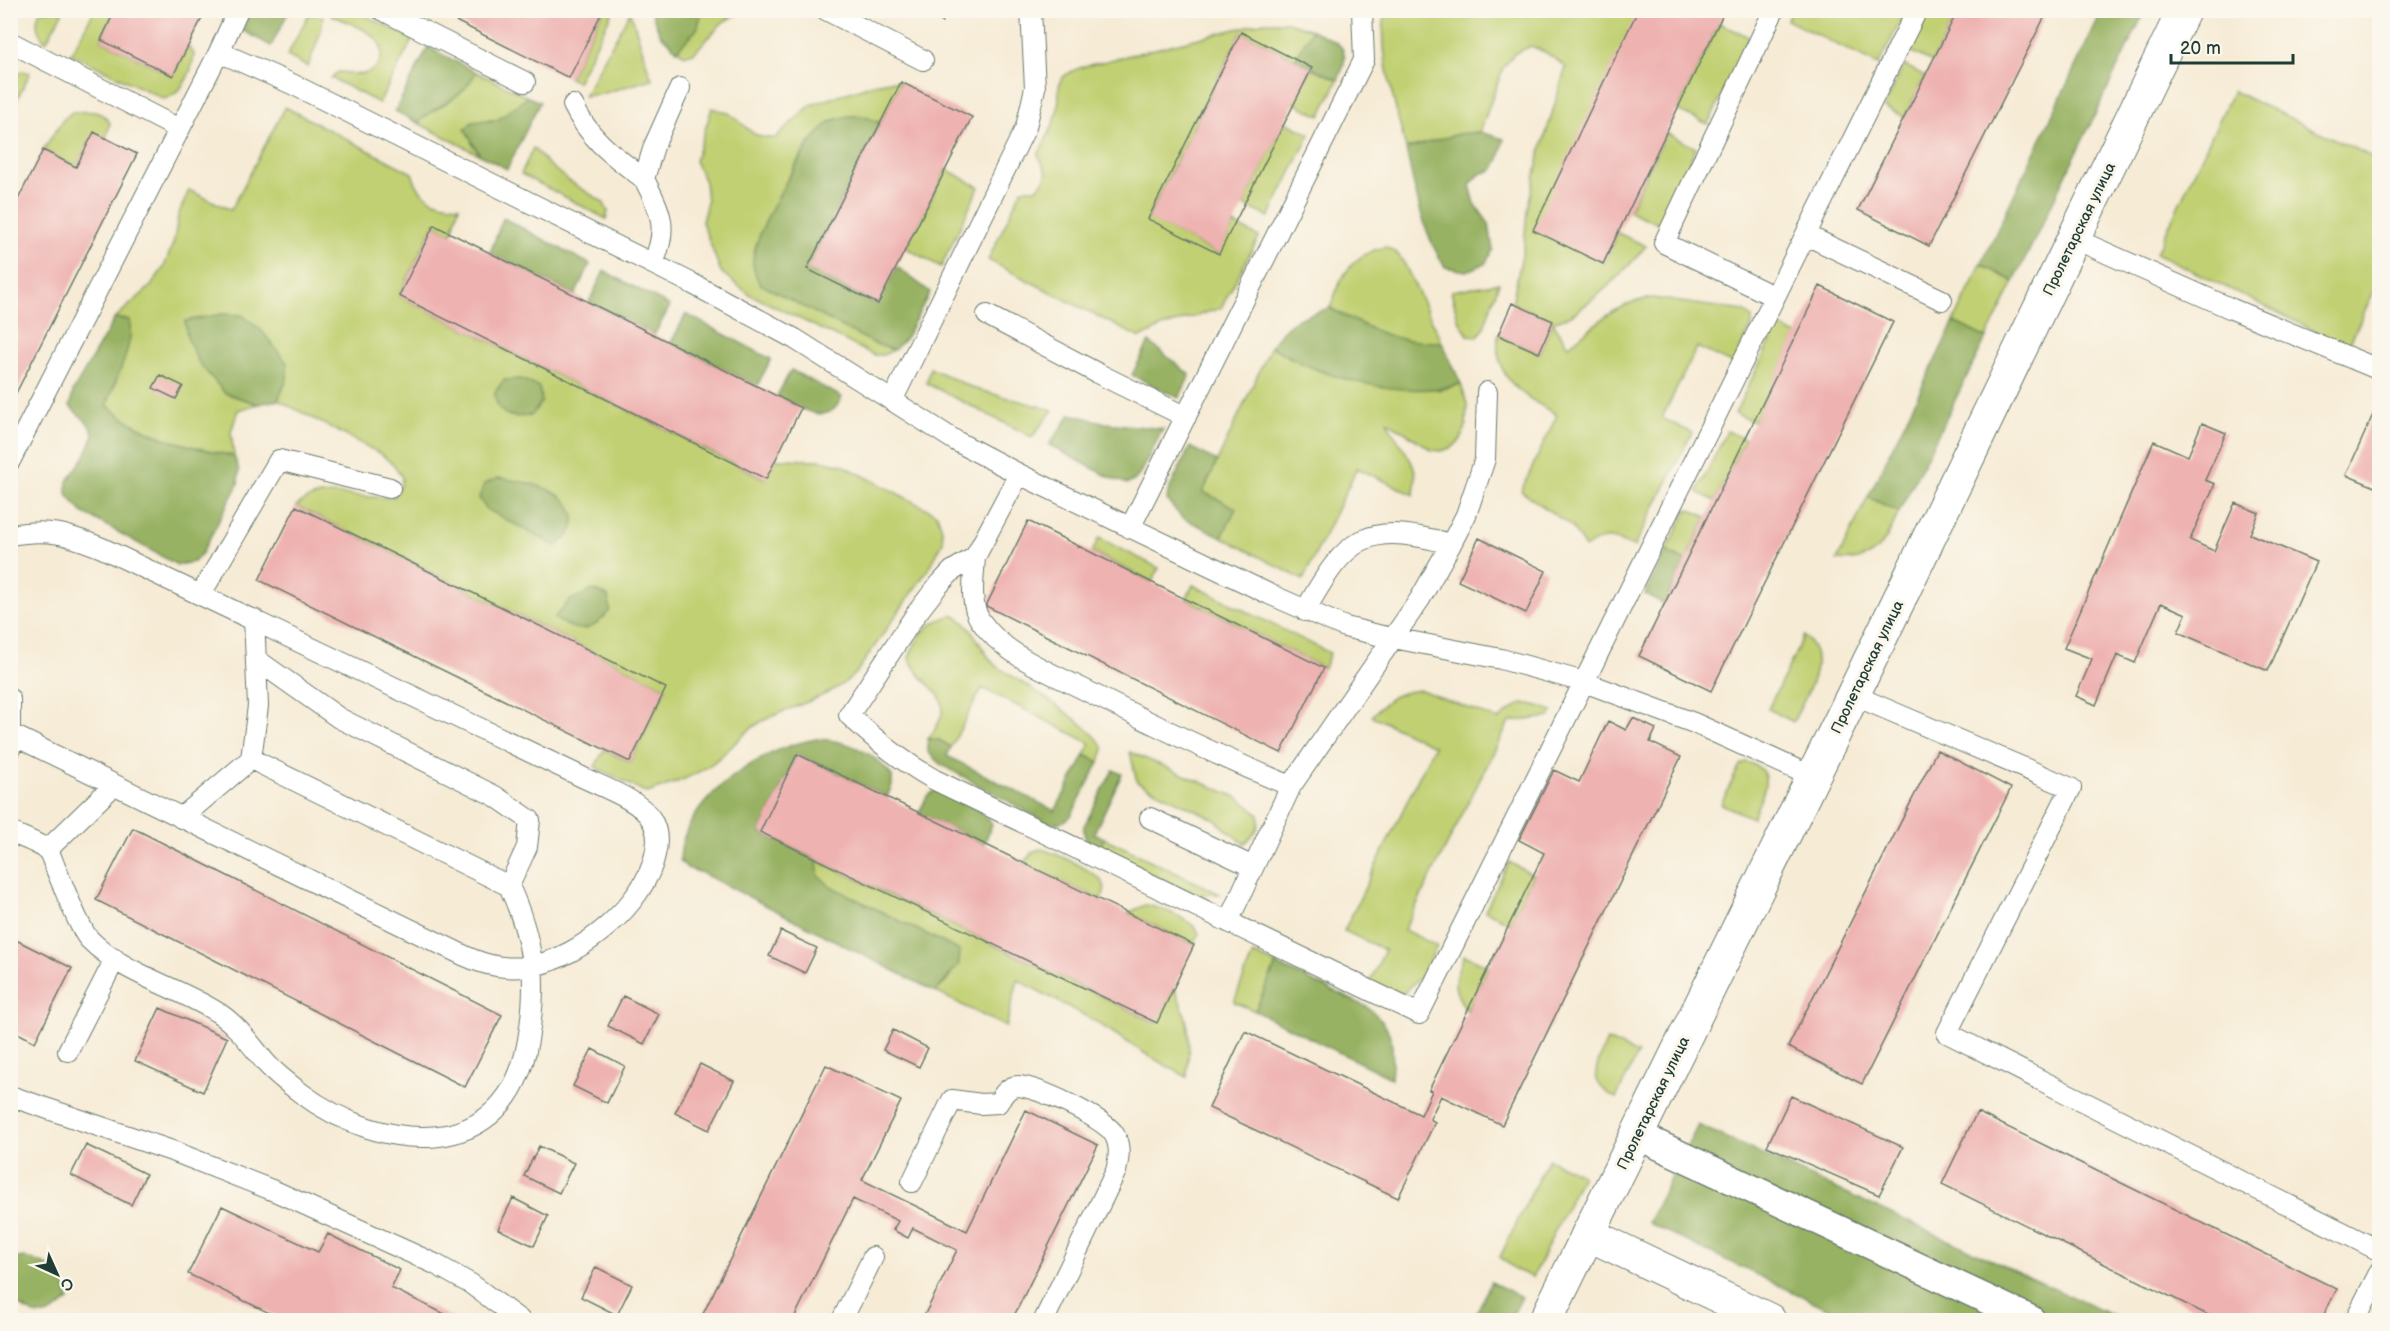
<svg xmlns="http://www.w3.org/2000/svg" width="2390" height="1331" font-family="'Balsamiq Sans',sans-serif">
<style>
.green{fill:#c1d072;stroke:#708653;stroke-width:1.5}
.forest{fill:#98b264;stroke:#5c784c;stroke-width:1.5}
.building{fill:#eeb2b1}
.lines{fill:none;stroke-linecap:round;stroke-linejoin:round}
.service-casing{stroke:#6a7a6c;stroke-width:22}
.pedestrian-casing{stroke:#6a7a6c;stroke-width:31}
.minor-casing{stroke:#6a7a6c;stroke-width:35}
.tertiary-casing{stroke:#6a7a6c;stroke-width:35}
.service{stroke:#fff;stroke-width:20}
.pedestrian{stroke:#fff;stroke-width:28}
.minor{stroke:#fff;stroke-width:33}
.tertiary{stroke:#fff;stroke-width:33}
.labels{text-anchor:middle;stroke-width:6;stroke-linejoin:round;paint-order:stroke}
.street-label{font-size:15px;fill:#1f3d34;stroke:#fbf7ec}
</style>
<rect width="100%" height="100%" fill="#fbf7ec"/>
<filter id="ink" filterUnits="userSpaceOnUse"><feTurbulence type="fractalNoise" baseFrequency=".0167" numOctaves="2"/><feDisplacementMap in="SourceGraphic" scale="12" xChannelSelector="R" yChannelSelector="G"/><feConvolveMatrix kernelMatrix="1 2 1 2 8 2 1 2 1" color-interpolation-filters="sRGB"/></filter>
<filter id="wash" filterUnits="userSpaceOnUse"><feTurbulence type="fractalNoise" baseFrequency=".008" numOctaves="4" result="noise"/><feDisplacementMap in="SourceGraphic" scale="24" xChannelSelector="R" yChannelSelector="G"/><feGaussianBlur stdDeviation="1.35" result="paint"/><feColorMatrix in="noise" values="0 0 0 0 0 0 0 0 0 0 0 0 0 0 0 0 0 1.4 0 .05"/><feComposite in="paint" operator="in"/></filter>
<g filter="url(#wash)">
<rect width="100%" height="100%" fill="#f6ebd5"/>
<path class="green" d="M 115,10 L 101,40 L 173,76 L 188,46 L 194,54 C 192,72 183,94 164,99 L 71,54 L 94,11 Z
M 40,11 L 63,11 L 46,42 C 37,33 34,23 40,11 Z
M 335,11 L 356,11 L 413,39 L 379,103 L 331,78 L 338,72 C 346,72 354,75 362,74 C 370,73 377,68 380,61 C 391,35 349,23 331,15 Z
M 603,11 L 613,11 L 577,82 L 569,78 Z
M 702,11 L 742,11 L 723,22 L 694,53 L 685,55 L 677,50 L 697,29 Z
M 1385,11 L 1638,11 L 1603,264 L 1618,233 L 1646,246 C 1624,272 1599,297 1571,315 C 1566,318 1559,319 1553,322 L 1568,346 C 1594,326 1618,301 1653,298 L 1744,311 L 1752,318 L 1752,325 L 1733,364 L 1697,347 L 1662,418 L 1692,433 L 1634,547 C 1613,539 1606,533 1585,548 L 1572,527 L 1521,491 L 1557,415 C 1522,394 1494,381 1498,335 L 1539,353 L 1553,321 L 1512,303 L 1524,246 L 1527,210 L 1539,157 L 1566,67 L 1545,52 L 1531,46 L 1515,53 L 1503,68 L 1480,132 L 1458,134 L 1406,149 C 1396,106 1378,56 1385,11 Z
M 1792,11 L 1792,10 L 1906,11 L 1878,65 L 1787,20 Z
M 1930,11 L 1958,11 L 1932,62 L 1910,51 Z
M 630,12 C 639,34 643,57 652,79 L 601,94 L 584,96 Z
M 309,14 L 323,17 L 321,31 L 308,67 L 287,56 Z
M 1264,22 L 1288,22 L 1312,30 L 1295,59 L 1241,32 L 1148,218 L 1218,254 L 1234,224 L 1259,237 L 1221,308 L 1162,327 L 1140,338 L 988,260 L 1022,189 L 1036,189 L 1042,183 L 1047,173 L 1038,155 C 1044,142 1053,129 1056,116 C 1065,87 1046,78 1086,66 Z
M 1719,23 L 1749,37 L 1708,124 L 1677,110 Z
M 1904,65 L 1925,76 L 1904,117 L 1884,107 Z
M 1312,68 L 1338,80 L 1320,116 L 1294,103 Z
M 22,71 L 30,73 L 11,111 L 11,78 Z
M 476,72 L 528,97 L 497,120 L 483,120 L 471,142 L 480,155 L 418,123 C 440,101 460,103 476,72 Z
M 890,81 L 901,82 L 880,123 L 863,116 C 852,120 829,125 820,132 C 797,149 766,225 754,253 L 873,343 L 894,350 L 883,355 L 874,355 L 749,294 L 721,272 L 702,222 L 707,202 L 705,182 L 695,161 L 712,108 C 717,110 725,111 730,114 C 748,126 750,139 775,138 L 811,105 L 874,84 Z
M 2233,91 L 2379,160 L 2379,280 L 2348,347 L 2156,253 Z
M 285,107 L 412,173 C 419,198 435,204 459,206 L 452,234 L 434,225 L 399,296 L 765,479 L 776,459 L 820,460 L 843,465 L 937,514 L 942,529 L 943,542 L 931,565 L 856,673 C 827,701 792,704 759,723 C 741,734 727,753 710,765 C 691,778 669,785 647,793 L 595,767 L 604,750 L 630,762 L 666,688 L 296,506 C 324,483 359,501 394,497 L 401,485 L 402,477 L 394,465 L 381,454 L 278,400 L 287,379 L 223,314 L 185,321 L 225,393 L 258,404 L 238,410 L 231,432 L 234,456 C 188,446 142,436 107,405 L 127,349 L 129,320 L 115,318 L 151,286 L 164,267 L 174,241 L 178,216 L 189,190 L 231,210 Z
M 72,112 C 87,112 101,108 110,123 L 106,139 L 94,133 L 76,167 L 43,150 L 63,120 Z
M 1285,122 L 1310,134 L 1269,217 L 1243,205 Z
M 1666,133 L 1696,148 L 1659,224 L 1629,211 Z
M 533,148 L 548,164 L 569,181 L 603,202 L 608,211 L 606,219 L 521,174 Z
M 946,169 L 979,187 L 941,267 L 906,248 Z
M 1386,247 L 1396,252 L 1404,263 L 1442,342 C 1397,344 1368,329 1330,308 C 1342,276 1349,255 1386,247 Z
M 1981,264 L 2014,282 L 1986,338 L 1954,322 Z
M 1499,283 L 1483,330 L 1477,337 L 1468,335 L 1458,319 L 1451,291 Z
M 1778,326 L 1797,335 L 1754,422 L 1735,413 Z
M 1271,346 L 1290,358 L 1440,390 L 1461,384 L 1467,404 L 1466,425 L 1461,439 L 1453,447 L 1441,451 L 1432,450 L 1387,421 C 1394,439 1410,453 1415,471 C 1417,478 1414,488 1414,495 L 1357,468 L 1303,580 L 1222,537 L 1236,508 L 1203,492 Z
M 930,368 L 975,389 L 1053,410 L 1032,437 L 926,383 Z
M 1727,431 L 1745,439 L 1715,501 L 1697,492 Z
M 1868,497 L 1899,512 C 1884,544 1877,564 1837,560 Z
M 1688,509 L 1707,517 L 1685,561 L 1666,551 Z
M 1099,538 L 1159,568 L 1152,582 L 1092,552 Z
M 1193,585 L 1330,653 L 1324,668 L 1186,599 Z
M 953,615 C 976,627 979,649 995,665 C 1017,680 1100,729 1104,750 L 1099,762 L 1085,755 L 1090,743 L 982,688 L 951,747 L 939,740 L 928,739 C 964,692 925,695 909,658 C 918,633 928,622 953,615 Z
M 1804,636 C 1832,659 1805,697 1793,722 L 1768,709 Z
M 1421,690 L 1499,720 C 1522,698 1525,702 1553,711 L 1550,717 L 1509,722 L 1404,930 L 1437,946 L 1422,975 L 1404,993 L 1389,992 L 1368,985 L 1385,950 L 1344,931 L 1434,746 L 1372,716 C 1389,698 1395,692 1421,690 Z
M 1130,752 L 1239,798 L 1259,815 C 1260,829 1254,835 1244,844 L 1214,819 L 1137,782 Z
M 1745,762 C 1780,769 1761,798 1752,818 L 1721,804 L 1740,765 Z
M 1104,838 L 1220,894 L 1191,894 L 1099,849 Z
M 1040,849 C 1054,852 1096,871 1103,883 C 1107,889 1103,894 1101,900 L 1024,864 L 1032,852 Z
M 817,860 L 1156,1023 L 1174,987 C 1192,1026 1190,1036 1187,1077 L 1149,1056 L 1095,1021 L 1018,980 L 1006,1027 L 936,992 L 950,977 L 960,951 L 830,886 L 818,875 Z
M 1509,862 L 1533,875 L 1510,923 L 1485,911 Z
M 1145,905 C 1159,907 1195,920 1199,934 L 1194,945 L 1128,913 Z
M 1253,954 L 1276,964 L 1255,1011 L 1234,1002 Z
M 1464,955 L 1489,966 L 1467,1011 C 1450,987 1453,981 1464,955 Z
M 1607,1040 L 1638,1054 L 1616,1098 C 1585,1081 1597,1067 1607,1040 Z
M 1548,1159 L 1582,1175 L 1533,1277 L 1516,1270 L 1500,1257 Z"/>
<path class="forest" d="M 251,10 L 289,11 L 271,46 L 242,30 Z
M 651,11 L 651,10 L 702,11 L 697,29 L 677,50 L 660,34 Z
M 2102,11 L 2145,11 L 2014,282 L 1981,264 Z
M 1312,30 C 1340,44 1354,46 1338,80 L 1295,59 Z
M 428,47 L 476,72 C 460,103 440,101 418,123 L 395,111 Z
M 528,97 L 540,102 L 507,169 L 480,155 L 465,129 L 472,122 L 497,120 Z
M 848,116 L 863,116 L 880,123 L 807,269 L 877,304 L 897,267 L 930,292 L 905,339 L 894,350 L 873,343 L 760,284 C 755,274 751,265 754,253 C 760,224 807,139 830,122 C 835,119 842,118 848,116 Z
M 1480,132 L 1504,139 L 1499,159 L 1493,170 L 1480,174 L 1470,185 L 1475,204 L 1489,224 L 1493,250 L 1485,264 L 1466,271 L 1445,267 C 1422,232 1415,190 1406,149 L 1458,134 Z
M 503,218 L 590,264 L 575,295 L 490,253 Z
M 604,271 L 670,306 L 654,335 L 589,302 Z
M 1330,308 C 1368,329 1397,344 1442,342 L 1461,384 C 1403,400 1321,379 1271,346 C 1289,318 1300,318 1330,308 Z
M 223,314 L 242,315 L 262,331 L 287,363 L 287,379 L 278,400 L 258,404 L 225,393 L 199,363 L 187,337 L 185,321 Z
M 686,314 L 771,359 L 757,386 L 671,343 Z
M 115,318 L 129,320 C 136,343 114,382 107,405 C 142,437 189,447 234,456 L 239,470 L 238,484 L 202,553 L 194,562 L 177,565 L 82,512 L 67,495 L 67,482 L 85,456 L 94,435 C 89,420 80,418 70,406 L 73,391 Z
M 1954,322 L 1986,338 L 1899,512 L 1868,497 Z
M 1149,342 L 1190,375 L 1179,398 L 1132,375 Z
M 791,370 L 842,397 C 828,430 800,407 777,396 Z
M 521,379 L 539,387 L 542,401 L 532,415 C 512,420 495,415 495,392 L 504,380 Z
M 1071,414 L 1106,423 L 1163,429 L 1139,475 L 1134,481 L 1127,484 L 1109,477 L 1049,445 Z
M 1190,447 L 1217,461 L 1203,492 L 1236,508 L 1222,537 L 1181,517 L 1167,500 L 1168,492 Z
M 498,478 C 523,481 573,488 574,520 C 574,533 565,539 556,546 L 486,509 L 479,498 L 484,484 Z
M 1666,551 L 1685,561 L 1664,604 L 1645,594 Z
M 593,590 L 608,596 L 610,610 C 591,634 579,634 554,618 L 570,600 Z
M 816,739 C 846,740 873,751 892,776 L 892,785 L 887,797 L 797,754 L 760,832 L 817,860 L 818,875 L 830,886 L 960,951 L 959,964 L 936,992 L 702,873 L 687,868 L 680,860 C 681,852 681,844 684,837 C 703,787 766,748 816,739 Z
M 928,739 L 939,740 L 951,747 L 947,756 L 1055,811 L 1085,755 L 1099,762 L 1071,816 C 1063,824 1057,824 1046,822 L 940,764 L 928,752 Z
M 1113,770 L 1122,774 L 1094,833 L 1104,838 L 1099,849 C 1089,843 1082,839 1084,826 Z
M 935,791 C 951,793 983,810 992,824 L 984,844 L 919,813 L 927,796 Z
M 1276,964 L 1367,1007 C 1395,1028 1394,1045 1391,1078 L 1255,1011 Z
M 1698,1125 L 2122,1320 L 1852,1320 L 1648,1223 Z
M 24,1257 C 53,1267 61,1268 69,1300 C 43,1322 39,1318 11,1301 L 11,1259 Z
M 1491,1282 L 1522,1297 L 1510,1320 L 1473,1320 Z"/>
<g id="blocks">
<path class="building" d="M 115,10 L 206,10 L 173,76 L 101,40 Z
M 434,10 L 603,10 L 569,78 Z
M 919,10 L 947,10 L 942,22 Z
M 1638,10 L 1725,10 L 1603,264 L 1533,230 Z
M 1958,10 L 2048,10 L 1929,246 L 1858,210 Z
M 1241,32 L 1312,68 L 1219,254 L 1148,219 Z
M 901,82 L 972,117 L 878,304 L 807,269 Z
M 94,132 L 137,154 L 10,405 L 10,215 L 43,150 L 76,167 Z
M 434,225 L 801,408 L 766,479 L 399,296 Z
M 1820,286 L 1893,322 L 1711,691 L 1639,656 Z
M 1512,303 L 1553,321 L 1539,353 L 1498,335 Z
M 160,375 L 183,386 L 176,399 L 153,388 Z
M 2380,399 L 2380,489 L 2346,475 Z
M 2202,423 L 2226,433 L 2205,480 L 2215,484 L 2190,540 L 2214,551 L 2235,503 L 2259,513 L 2250,534 L 2316,562 L 2268,671 L 2178,632 L 2186,614 L 2161,603 L 2135,663 L 2117,655 L 2096,705 L 2076,696 L 2092,659 L 2064,648 L 2154,441 L 2188,456 Z
M 296,506 L 666,688 L 630,762 L 259,580 Z
M 1028,521 L 1324,668 L 1281,753 L 986,606 Z
M 1479,538 L 1546,571 L 1526,613 L 1458,581 Z
M 1633,718 L 1656,729 L 1650,742 L 1681,757 L 1502,1125 L 1441,1096 L 1430,1119 L 1435,1122 L 1398,1198 L 1209,1108 L 1245,1031 L 1421,1115 L 1432,1091 L 1429,1090 L 1544,853 L 1519,840 L 1554,770 L 1579,782 L 1608,721 L 1626,730 Z
M 1937,750 L 2011,788 L 1862,1084 L 1788,1047 Z
M 797,754 L 1194,945 L 1157,1023 L 760,832 Z
M 133,828 L 502,1015 L 465,1087 L 96,900 Z
M 781,931 L 817,948 L 805,973 L 769,956 Z
M 10,937 L 72,968 L 35,1042 L 10,1029 Z
M 623,996 L 659,1014 L 644,1044 L 608,1026 Z
M 160,1008 L 227,1038 L 203,1092 L 135,1061 Z
M 893,1030 L 928,1048 L 919,1067 L 883,1050 Z
M 592,1049 L 625,1066 L 607,1103 L 573,1086 Z
M 700,1064 L 734,1081 L 709,1130 L 675,1113 Z
M 826,1065 L 901,1101 L 862,1180 L 967,1231 L 1026,1110 L 1098,1145 L 1012,1320 L 922,1320 L 957,1250 L 913,1228 L 908,1238 L 893,1230 L 898,1221 L 853,1199 L 793,1320 L 700,1320 Z
M 1791,1096 L 1903,1147 L 1879,1195 L 1767,1146 Z
M 1977,1112 L 2337,1289 L 2321,1320 L 2218,1320 L 1942,1184 Z
M 86,1145 L 146,1174 L 131,1205 L 71,1175 Z
M 539,1146 L 574,1163 L 559,1193 L 524,1176 Z
M 513,1198 L 548,1216 L 534,1246 L 498,1229 Z
M 222,1206 L 318,1252 L 328,1234 L 400,1270 L 391,1288 L 457,1320 L 284,1320 L 188,1274 Z
M 596,1267 L 632,1285 L 617,1315 L 581,1297 Z"/>
</g>
</g>
<g filter="url(#ink)">
<use href="#blocks" fill-opacity="0" stroke="#6a7a6c" stroke-width="1.5"/>
<g class="lines">
<defs>
<path id="service" d="M 382,10 L 525,82
M 826,10 L 923,60
M 1774,10 L 1664,243 L 1775,297
M 10,42 L 179,129
M 219,52 L 238,10
M 573,105 C 590,140 614,156 644,179
M 1806,235 L 1942,300
M 2075,239 L 2232,309 L 2380,370
M 653,263 C 669,228 661,212 644,179 L 654,146 L 680,88
M 987,315 L 1097,373 L 1186,417
M 892,401 L 1026,127 L 1035,88 L 1031,10
M 10,461 L 219,52 L 292,84 L 691,283 L 795,339 L 956,441 L 1019,474 L 1269,594 L 1345,627 L 1378,635 L 1501,659 L 1584,682 L 1917,10
M 1130,528 L 1364,60 L 1362,10
M 10,535 C 49,528 67,534 102,548 L 578,775 C 599,786 639,799 651,819 C 658,830 658,843 655,855 C 645,904 581,957 532,966 C 507,970 487,966 465,956 L 11,734
M 1451,544 L 1466,515 L 1485,459 L 1487,392
M 975,557 L 1019,474
M 201,594 L 279,460 L 390,488
M 257,660 L 339,718 L 495,796 L 530,820 L 527,847 L 509,886
M 1853,695 L 2071,788 L 1947,1033 L 2380,1251
M 10,699 L 10,749
M 1291,786 L 1420,599 L 1451,544 C 1365,521 1347,536 1305,611
M 181,818 L 251,759 L 258,706 L 254,619
M 1150,818 L 1253,867
M 10,832 C 19,836 41,844 47,850 C 51,854 53,862 55,867 C 62,882 80,931 90,940 C 125,975 179,987 220,1014 C 239,1027 251,1045 266,1063 C 276,1074 289,1084 301,1093 C 381,1153 508,1166 528,1040 C 538,981 534,941 509,886 L 251,759
M 47,850 L 114,785
M 1228,922 L 1291,786 C 1222,758 1156,726 1089,692 C 1052,673 1004,656 980,620 C 969,603 974,577 975,557 L 952,571 L 937,587 L 916,614 L 849,715 C 875,740 903,762 935,780 L 1419,1014 L 1584,682 L 1694,723 L 1813,777
M 68,1051 L 115,959
M 10,1096 L 175,1152 L 277,1192 L 435,1264 L 471,1284 L 520,1320
M 912,1182 L 952,1100 L 981,1104 L 998,1103 C 1003,1095 1008,1086 1018,1086 C 1038,1087 1104,1118 1114,1134 C 1121,1146 1119,1158 1116,1171 L 1044,1320
M 842,1320 L 873,1257
M 2355,1320 L 2380,1271"/>
<path id="pedestrian" d="M 1637,1135 L 2031,1320"/>
<path id="minor" d="M 1588,1234 L 1769,1320"/>
<path id="tertiary" d="M 1546,1320 L 1853,695 L 2184,10"/>
</defs>
<use href="#service" class="service-casing"/>
<use href="#pedestrian" class="pedestrian-casing"/>
<use href="#minor" class="minor-casing"/>
<use href="#tertiary" class="tertiary-casing"/>
<use href="#service" class="service"/>
<use href="#pedestrian" class="pedestrian"/>
<use href="#minor" class="minor"/>
<use href="#tertiary" class="tertiary"/>
</g>
</g>
<g class="labels">
<g class="street-label">
<text transform="translate(2079 229) rotate(-64)" y="5">Пролетарская улица</text>
<text transform="translate(1867 667) rotate(-64)" y="5">Пролетарская улица</text>
<text transform="translate(1653 1103) rotate(-64)" y="5">Пролетарская улица</text>
</g>
</g>
<rect width="2390" height="1331" fill="none" stroke="#fbf7ec" stroke-width="36"/>
<g transform="translate(57 1274) rotate(135)" stroke="#fbf7ec" stroke-width="4.5" paint-order="stroke">
<path d="M0-4.5L10 22L0 15L-10 22Z" fill="#1f3d34"/>
<text y="-9" font-size="16" font-weight="bold" text-anchor="middle" fill="#1f3d34">С</text>
</g>
<path d="M2171 54v9h122v-9" fill="none" stroke="#1f3d34" stroke-width="3"/>
<text x="2180" y="54" font-size="18" fill="#1f3d34" stroke="#fbf7ec" stroke-width="4.5" paint-order="stroke">20 m</text>
</svg>
